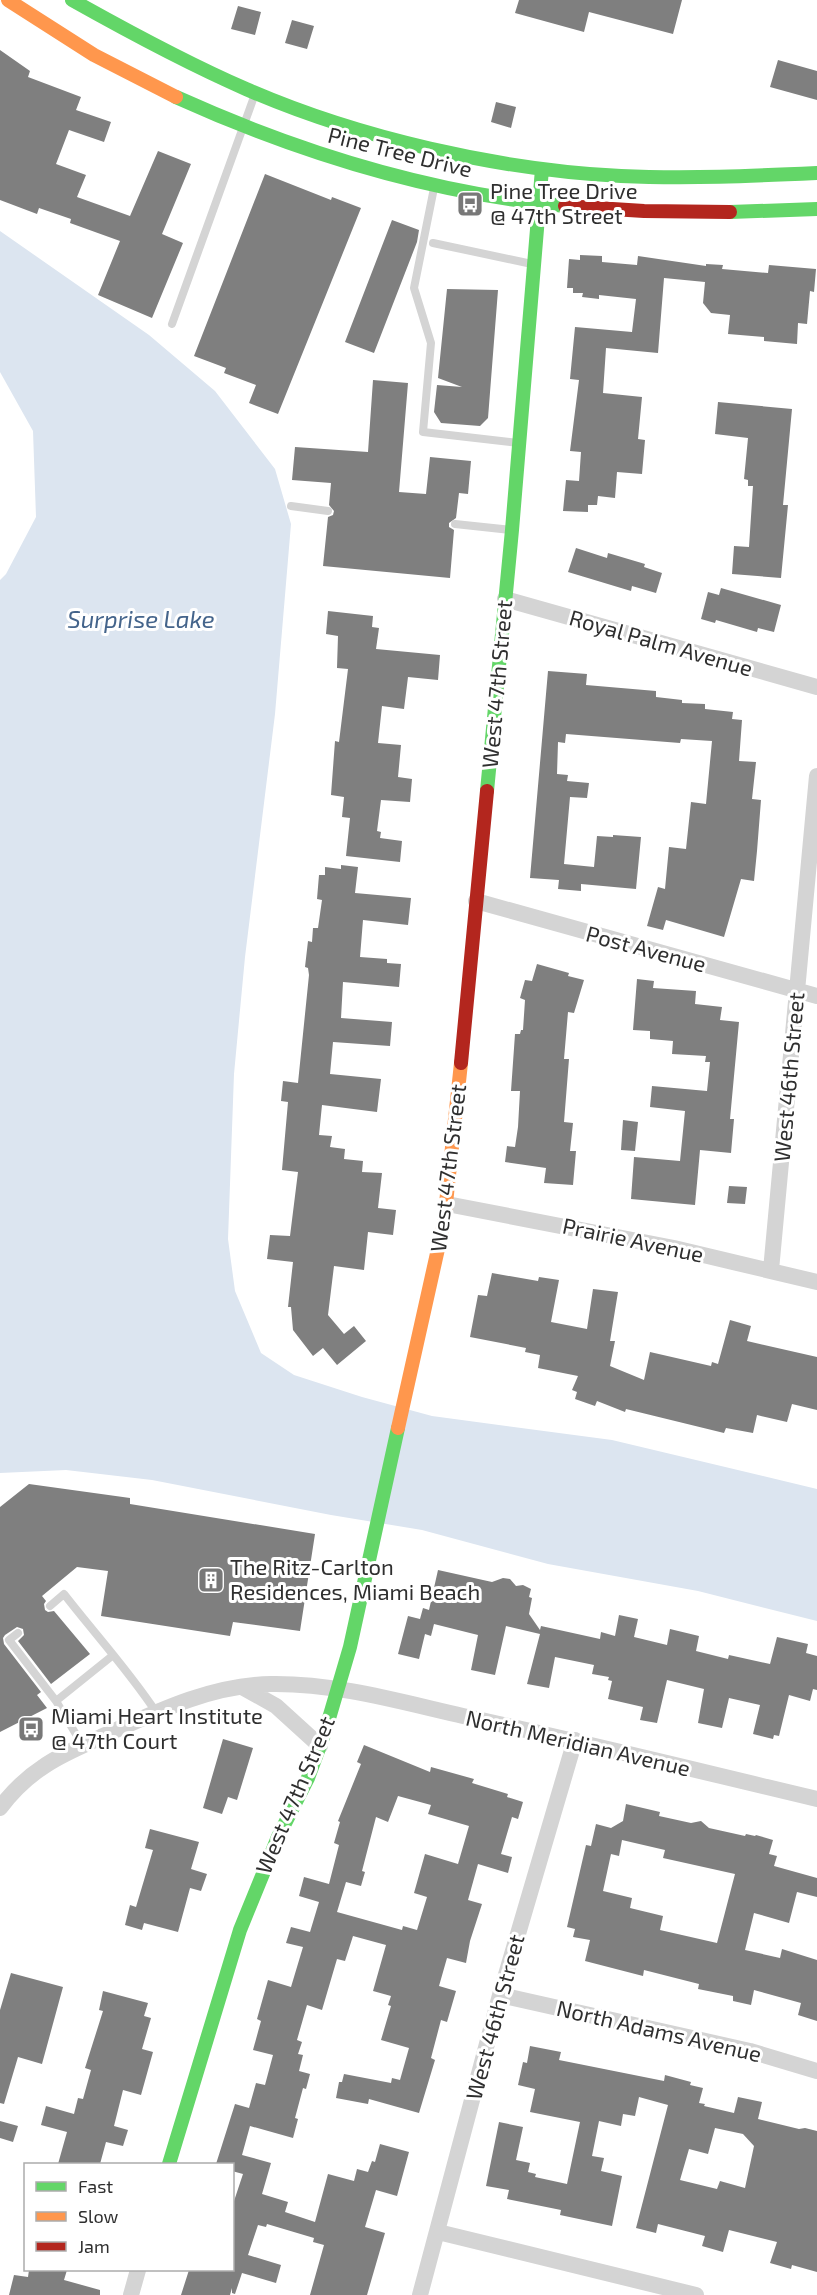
<svg xmlns="http://www.w3.org/2000/svg" width="817" height="2295" font-family="'Exo 2',sans-serif">
<style>
.water{fill:#dce5f0}
.building{fill:#7f7f7f;fill-rule:evenodd}
.lines{fill:none;stroke-linecap:round;stroke-linejoin:round}
.lane{stroke:#d4d4d4;stroke-width:8}
.street{stroke:#d4d4d4;stroke-width:16}
.fast{stroke:#63d668;stroke-width:14}
.slow{stroke:#ff974d;stroke-width:14}
.jam{stroke:#b3261e;stroke-width:14}
.labels{text-anchor:middle;stroke-width:6;stroke-linejoin:round;paint-order:stroke}
.street-label{font-size:22px;fill:#2f2f2f;stroke:#fff}
.poi-label{font-size:22px;fill:#2f2f2f;stroke:#fff;text-anchor:start}
.water-label{font-size:24px;font-style:italic;fill:#44648b;stroke:#fff}
</style>
<rect width="100%" height="100%" fill="#fff"/>
<path class="water" d="M 0,231 L 149,335 L 215,391 L 275,469 L 291,524 L 275,714 L 245,957 L 234,1074 L 228,1239 L 235,1291 L 261,1353 L 294,1375 L 362,1397 L 432,1416 L 612,1440 L 817,1489 L 817,1621 L 698,1591 L 548,1564 L 422,1530 L 331,1515 L 152,1480 L 66,1470 L 0,1473 L 0,580 L 6,574 L 36,517 L 33,431 L 0,372 Z"/>
<path class="building" d="M 519,0 L 682,0 L 673,34 L 589,12 L 584,32 L 515,13 Z
M 238,6 L 261,12 L 255,35 L 231,29 Z
M 292,20 L 314,26 L 307,49 L 285,43 Z
M 0,50 L 30,71 L 28,77 L 81,97 L 76,110 L 111,122 L 104,142 L 69,130 L 56,164 L 86,175 L 77,197 L 130,216 L 158,151 L 191,164 L 162,234 L 183,243 L 152,318 L 98,295 L 120,241 L 70,223 L 71,219 L 39,208 L 37,214 L 0,200 Z
M 778,60 L 817,71 L 817,100 L 770,87 Z
M 496,102 L 516,107 L 511,128 L 491,122 Z
M 265,174 L 331,200 L 332,197 L 361,208 L 278,414 L 249,403 L 256,385 L 224,373 L 226,368 L 194,356 Z
M 392,220 L 419,230 L 417,242 L 374,353 L 345,342 Z
M 580,255 L 602,256 L 602,262 L 637,265 L 638,256 L 706,266 L 706,264 L 723,265 L 722,269 L 768,273 L 769,265 L 816,269 L 814,292 L 810,291 L 807,324 L 798,323 L 797,344 L 764,341 L 764,337 L 728,334 L 730,315 L 711,313 L 703,303 L 705,282 L 664,278 L 658,353 L 606,348 L 603,393 L 642,397 L 638,439 L 645,440 L 642,474 L 617,472 L 615,498 L 598,496 L 597,505 L 588,505 L 588,512 L 563,511 L 566,480 L 579,481 L 581,452 L 570,451 L 579,380 L 570,379 L 575,327 L 632,332 L 636,299 L 599,295 L 599,299 L 582,297 L 583,293 L 573,293 L 573,288 L 567,288 L 569,259 L 580,260 Z
M 447,289 L 498,290 L 488,418 L 480,426 L 441,423 L 434,412 L 437,385 L 462,387 L 438,378 Z
M 373,380 L 408,383 L 399,492 L 426,494 L 430,457 L 471,461 L 468,494 L 459,493 L 456,518 L 449,523 L 449,527 L 454,530 L 450,578 L 323,566 L 328,517 L 333,515 L 334,511 L 329,505 L 331,483 L 292,480 L 295,447 L 368,452 Z
M 718,402 L 792,409 L 783,505 L 788,505 L 781,578 L 732,574 L 734,546 L 749,547 L 753,486 L 748,486 L 748,480 L 744,479 L 748,438 L 715,434 Z
M 576,548 L 607,558 L 608,553 L 645,564 L 644,567 L 662,573 L 656,593 L 632,586 L 631,591 L 568,572 Z
M 721,588 L 781,605 L 774,632 L 758,628 L 757,632 L 716,620 L 715,623 L 701,619 L 708,592 L 719,595 Z
M 328,611 L 373,616 L 372,627 L 379,628 L 376,649 L 440,655 L 438,680 L 408,677 L 404,709 L 382,706 L 378,743 L 401,745 L 398,777 L 412,779 L 410,802 L 381,800 L 377,831 L 381,832 L 380,838 L 402,841 L 400,862 L 346,856 L 350,818 L 342,817 L 344,797 L 331,795 L 335,741 L 339,742 L 348,669 L 337,668 L 338,636 L 326,634 Z
M 548,671 L 587,674 L 586,685 L 656,691 L 656,697 L 682,700 L 682,703 L 705,704 L 705,709 L 733,712 L 732,719 L 742,720 L 739,761 L 756,762 L 752,799 L 761,800 L 757,851 L 754,881 L 741,879 L 724,937 L 666,920 L 663,930 L 647,926 L 658,887 L 665,889 L 669,847 L 686,849 L 691,802 L 706,804 L 712,741 L 681,739 L 680,743 L 566,734 L 565,743 L 558,742 L 557,774 L 568,775 L 567,781 L 589,783 L 587,798 L 570,797 L 564,864 L 594,867 L 597,836 L 613,837 L 613,835 L 641,837 L 636,889 L 581,884 L 581,891 L 558,889 L 559,880 L 530,878 Z
M 341,865 L 358,867 L 355,893 L 411,898 L 408,925 L 363,920 L 360,957 L 387,959 L 387,963 L 401,964 L 399,987 L 343,982 L 341,1018 L 392,1022 L 390,1046 L 333,1042 L 330,1074 L 381,1079 L 377,1112 L 322,1105 L 319,1135 L 332,1136 L 330,1147 L 345,1149 L 344,1159 L 363,1161 L 362,1172 L 382,1173 L 378,1208 L 396,1210 L 393,1235 L 368,1232 L 364,1270 L 334,1266 L 328,1315 L 344,1334 L 354,1326 L 366,1341 L 337,1365 L 323,1348 L 313,1356 L 293,1330 L 291,1307 L 288,1307 L 293,1262 L 267,1259 L 270,1235 L 290,1236 L 298,1172 L 282,1170 L 288,1102 L 281,1101 L 283,1081 L 298,1083 L 309,975 L 308,968 L 305,967 L 308,941 L 312,942 L 313,928 L 318,928 L 322,900 L 317,899 L 319,875 L 325,875 L 325,867 L 341,869 Z
M 537,964 L 569,973 L 568,976 L 584,980 L 574,1013 L 568,1012 L 564,1059 L 569,1059 L 564,1122 L 573,1123 L 570,1151 L 576,1151 L 573,1185 L 544,1183 L 546,1168 L 505,1162 L 507,1146 L 515,1147 L 518,1127 L 520,1091 L 511,1091 L 515,1034 L 520,1034 L 521,1030 L 523,1030 L 525,1000 L 520,998 L 525,980 L 532,981 Z
M 637,979 L 654,981 L 653,988 L 696,991 L 695,1004 L 722,1007 L 720,1020 L 739,1022 L 730,1119 L 734,1119 L 731,1153 L 700,1150 L 695,1205 L 631,1199 L 634,1157 L 680,1161 L 685,1111 L 650,1107 L 652,1086 L 707,1091 L 710,1062 L 705,1062 L 706,1056 L 672,1054 L 673,1041 L 650,1039 L 650,1031 L 633,1030 Z
M 623,1120 L 638,1122 L 635,1151 L 621,1150 Z
M 729,1186 L 747,1187 L 745,1204 L 727,1203 Z
M 492,1273 L 538,1281 L 539,1277 L 559,1280 L 551,1322 L 587,1329 L 593,1289 L 618,1292 L 610,1341 L 615,1341 L 610,1366 L 644,1380 L 650,1352 L 711,1366 L 712,1362 L 718,1364 L 730,1320 L 751,1326 L 747,1341 L 817,1357 L 817,1410 L 792,1404 L 787,1422 L 757,1415 L 753,1433 L 726,1428 L 724,1433 L 626,1409 L 625,1412 L 597,1401 L 595,1406 L 575,1399 L 577,1392 L 572,1390 L 578,1376 L 538,1368 L 540,1355 L 525,1352 L 526,1348 L 470,1337 L 478,1295 L 487,1296 Z
M 29,1484 L 130,1498 L 130,1504 L 315,1534 L 300,1631 L 233,1622 L 230,1636 L 101,1616 L 108,1571 L 77,1567 L 42,1596 L 46,1601 L 44,1604 L 45,1610 L 48,1612 L 54,1611 L 90,1654 L 51,1684 L 18,1641 L 24,1635 L 23,1629 L 17,1627 L 5,1635 L 3,1638 L 4,1644 L 41,1692 L 37,1695 L 47,1708 L 0,1732 L 0,1507 Z
M 438,1570 L 492,1582 L 503,1578 L 510,1579 L 516,1586 L 523,1585 L 531,1589 L 529,1597 L 532,1598 L 529,1614 L 540,1630 L 541,1626 L 600,1639 L 601,1632 L 615,1636 L 619,1615 L 638,1619 L 634,1637 L 667,1645 L 670,1629 L 699,1636 L 696,1651 L 728,1659 L 729,1655 L 770,1664 L 777,1637 L 808,1644 L 806,1653 L 817,1656 L 817,1690 L 813,1689 L 810,1701 L 789,1695 L 779,1736 L 774,1735 L 773,1739 L 753,1734 L 760,1705 L 729,1698 L 722,1728 L 698,1723 L 704,1689 L 667,1680 L 657,1723 L 640,1720 L 643,1707 L 608,1699 L 612,1681 L 608,1680 L 609,1677 L 592,1674 L 594,1665 L 555,1657 L 549,1688 L 527,1684 L 540,1634 L 506,1626 L 495,1675 L 471,1670 L 478,1635 L 434,1624 L 431,1636 L 425,1634 L 419,1659 L 398,1654 L 408,1616 L 420,1619 L 423,1608 L 429,1610 Z
M 223,1739 L 253,1748 L 237,1800 L 228,1797 L 222,1814 L 203,1808 Z
M 364,1745 L 430,1772 L 431,1767 L 474,1779 L 472,1783 L 508,1794 L 507,1797 L 523,1802 L 518,1819 L 512,1817 L 501,1854 L 512,1857 L 508,1873 L 478,1864 L 468,1900 L 482,1904 L 470,1941 L 466,1963 L 447,1958 L 439,1986 L 456,1991 L 447,2022 L 441,2020 L 431,2058 L 435,2060 L 419,2113 L 369,2099 L 368,2104 L 336,2098 L 339,2082 L 342,2082 L 344,2074 L 391,2083 L 392,2078 L 400,2080 L 409,2048 L 381,2040 L 391,2006 L 388,2005 L 391,1996 L 373,1991 L 386,1945 L 353,1936 L 345,1961 L 337,1959 L 322,2010 L 307,2005 L 297,2040 L 302,2042 L 298,2054 L 303,2055 L 299,2071 L 310,2074 L 306,2089 L 303,2088 L 295,2118 L 298,2119 L 293,2138 L 250,2126 L 242,2155 L 271,2163 L 262,2194 L 288,2202 L 285,2212 L 315,2222 L 328,2174 L 354,2181 L 357,2169 L 368,2172 L 372,2161 L 375,2162 L 380,2144 L 409,2152 L 397,2196 L 376,2190 L 365,2227 L 385,2233 L 367,2295 L 310,2295 L 324,2245 L 313,2242 L 314,2238 L 267,2224 L 266,2227 L 258,2225 L 248,2255 L 281,2265 L 276,2283 L 242,2273 L 235,2294 L 232,2293 L 232,2288 L 230,2295 L 181,2295 L 189,2270 L 232,2270 L 232,2207 L 243,2174 L 232,2171 L 232,2164 L 216,2164 L 235,2104 L 249,2108 L 256,2083 L 265,2085 L 273,2055 L 253,2050 L 261,2021 L 257,2019 L 268,1980 L 291,1987 L 303,1947 L 286,1943 L 291,1927 L 310,1932 L 319,1902 L 299,1896 L 304,1877 L 329,1884 L 339,1845 L 334,1843 L 340,1822 L 338,1821 L 361,1764 L 357,1762 ZM 398,1796 L 431,1805 L 428,1814 L 469,1826 L 458,1864 L 425,1854 L 414,1893 L 427,1897 L 417,1930 L 403,1926 L 402,1930 L 337,1912 L 346,1882 L 361,1886 L 365,1872 L 362,1871 L 376,1817 L 388,1822 Z
M 626,1804 L 660,1812 L 659,1816 L 691,1823 L 701,1821 L 709,1828 L 745,1836 L 746,1834 L 755,1836 L 756,1835 L 773,1840 L 769,1854 L 777,1856 L 774,1866 L 817,1878 L 817,1897 L 797,1892 L 789,1923 L 754,1913 L 745,1950 L 780,1958 L 782,1949 L 817,1960 L 817,2021 L 798,2015 L 801,2003 L 754,1990 L 751,2005 L 733,2001 L 733,1996 L 698,1989 L 699,1984 L 644,1970 L 643,1976 L 585,1961 L 590,1940 L 573,1937 L 575,1929 L 567,1927 L 586,1845 L 591,1846 L 596,1824 L 611,1828 L 623,1821 ZM 622,1840 L 665,1850 L 663,1858 L 735,1874 L 717,1943 L 660,1930 L 663,1916 L 630,1908 L 632,1898 L 603,1891 L 611,1854 L 619,1856 Z
M 150,1829 L 199,1842 L 191,1869 L 207,1874 L 201,1891 L 190,1888 L 178,1932 L 144,1923 L 142,1930 L 125,1925 L 130,1905 L 136,1907 L 153,1850 L 145,1848 Z
M 11,1973 L 63,1987 L 42,2064 L 18,2057 L 4,2104 L 0,2103 L 0,2010 Z
M 103,1991 L 148,2003 L 144,2016 L 151,2018 L 142,2049 L 153,2052 L 141,2095 L 123,2090 L 114,2126 L 128,2130 L 123,2146 L 106,2142 L 100,2164 L 58,2164 L 67,2132 L 41,2125 L 46,2106 L 74,2114 L 78,2098 L 83,2099 L 91,2070 L 85,2068 L 103,2011 L 99,2010 Z
M 530,2046 L 561,2052 L 559,2060 L 664,2081 L 665,2075 L 691,2082 L 690,2085 L 703,2088 L 699,2103 L 705,2104 L 704,2106 L 734,2113 L 738,2097 L 762,2102 L 758,2119 L 799,2129 L 805,2128 L 817,2131 L 817,2272 L 792,2265 L 791,2269 L 770,2263 L 777,2242 L 729,2230 L 723,2252 L 702,2246 L 705,2236 L 658,2224 L 656,2233 L 636,2228 L 668,2105 L 639,2097 L 635,2116 L 623,2114 L 621,2126 L 599,2121 L 592,2156 L 604,2158 L 601,2171 L 622,2176 L 612,2226 L 560,2215 L 561,2210 L 507,2199 L 509,2190 L 486,2186 L 499,2122 L 523,2127 L 516,2160 L 530,2163 L 528,2172 L 536,2174 L 535,2177 L 567,2184 L 580,2122 L 530,2112 L 535,2089 L 518,2085 L 523,2062 L 527,2063 ZM 715,2128 L 743,2134 L 754,2146 L 745,2188 L 720,2181 L 717,2189 L 680,2180 L 689,2149 L 708,2154 Z
M 0,2121 L 18,2126 L 13,2142 L 0,2138 Z
M 29,2270 L 67,2270 L 64,2280 L 100,2290 L 100,2295 L 9,2295 L 14,2275 L 28,2277 Z"/>
<g class="lines">
<path class="lane" d="M 434,188 L 414,288 L 431,343 L 423,432 L 518,443
M 433,243 L 532,264
M 172,324 L 255,94
M 291,506 L 328,511
M 455,524 L 511,530
M 50,1606 L 64,1594 C 95,1634 129,1671 156,1712
M 18,1633 L 9,1640 L 56,1701 L 83,1746
M 56,1701 L 112,1656"/>
<path class="street" d="M 505,599 L 817,687
M 476,901 L 817,996
M 447,1204 L 674,1248 L 817,1282
M 771,1270 L 817,776
M 242,1687 L 276,1706 L 320,1746
M 0,1808 C 12,1792 26,1778 43,1767 C 61,1754 83,1746 103,1736 C 156,1712 211,1685 271,1684 C 336,1683 401,1702 463,1716 C 582,1742 699,1771 817,1799
M 500,1995 L 750,2051 L 817,2071
M 438,2232 L 696,2295
M 131,2295 L 138,2270
M 420,2295 L 500,1995 L 575,1740"/>
<path class="fast" d="M 72,0 C 129,32 186,63 246,89 C 358,138 499,170 621,176 C 687,179 752,176 817,173
M 176,97 C 300,153 429,193 565,206
M 730,212 L 817,209
M 487,791 L 512,530 L 542,169
M 169,2164 L 240,1930 L 278,1837 L 308,1778 L 325,1732 L 350,1647 L 398,1428"/>
<path class="slow" d="M 8,0 L 94,55 L 176,97
M 398,1428 L 444,1222 L 461,1063"/>
<path class="jam" d="M 565,206 L 644,211 L 730,212
M 461,1063 L 487,791"/>
</g>
<defs>
<symbol id="bus-square" viewBox="-11 -11 22 22"><rect x="-9" y="-9" width="18" height="18" rx="4" fill="#787878" stroke="#fff"/><path d="M-5-6H5V4H4V6H2V4H-2V6H-4V4H-5ZM-3.5-4V0h7V-4ZM-3.5 1.2v1.5H-2V1.2ZM2 1.2v1.5H3.5V1.2Z" fill="#fff"/></symbol>
<symbol id="building-square" viewBox="-11 -11 22 22"><rect x="-9" y="-9" width="18" height="18" rx="4" fill="#787878" stroke="#fff"/><path d="M-4-6H4V6H1V3H-1V6H-4ZM-2.5-4.3h1.7v1.8h-1.7ZM.8-4.3h1.7v1.8H.8ZM-2.5-1h1.7V.8h-1.7ZM.8-1h1.7V.8H.8Z" fill="#fff"/></symbol>
</defs>
<g fill-rule="evenodd">
<use href="#bus-square" x="455" y="189" width="30" height="30"/>
<use href="#building-square" x="196" y="1565" width="30" height="30"/>
<use href="#bus-square" x="16" y="1714" width="30" height="30"/>
</g>
<g class="labels">
<g class="street-label">
<text transform="translate(400 152) rotate(14)" y="8">Pine Tree Drive</text>
<text transform="translate(661 643) rotate(16)" y="8">Royal Palm Avenue</text>
<text transform="translate(497 684) rotate(-85)" y="8">West 47th Street</text>
<text transform="translate(646 949) rotate(15)" y="8">Post Avenue</text>
<text transform="translate(789 1077) rotate(-85)" y="8">West 46th Street</text>
<text transform="translate(448 1168) rotate(-83)" y="8">West 47th Street</text>
<text transform="translate(633 1240) rotate(12)" y="8">Prairie Avenue</text>
<text transform="translate(578 1743) rotate(13)" y="8">North Meridian Avenue</text>
<text transform="translate(295 1795) rotate(-67)" y="8">West 47th Street</text>
<text transform="translate(495 2017) rotate(-75)" y="8">West 46th Street</text>
<text transform="translate(659 2031) rotate(13)" y="8">North Adams Avenue</text>
</g>
<g class="poi-label">
<text x="490" y="199">Pine Tree Drive<tspan x="490" dy="25">@ 47th Street</tspan></text>
<text x="230" y="1575">The Ritz-Carlton<tspan x="230" dy="25">Residences, Miami Beach</tspan></text>
<text x="51" y="1724">Miami Heart Institute<tspan x="51" dy="25">@ 47th Court</tspan></text>
</g>
<g class="water-label">
<text x="141" y="628">Surprise Lake</text>
</g>
</g>
<rect x="24" y="2163" width="210" height="108" fill="#ffffff" stroke="#acacac" stroke-width="1.5"/>
<rect x="36" y="2182" width="30" height="9" fill="#63d668" stroke="#acacac" stroke-width="1.5"/>
<text x="78" y="2193" font-size="18" fill="#2f2f2f">Fast</text>
<rect x="36" y="2212" width="30" height="9" fill="#ff974d" stroke="#acacac" stroke-width="1.5"/>
<text x="78" y="2223" font-size="18" fill="#2f2f2f">Slow</text>
<rect x="36" y="2242" width="30" height="9" fill="#b3261e" stroke="#acacac" stroke-width="1.5"/>
<text x="78" y="2253" font-size="18" fill="#2f2f2f">Jam</text>
</svg>
